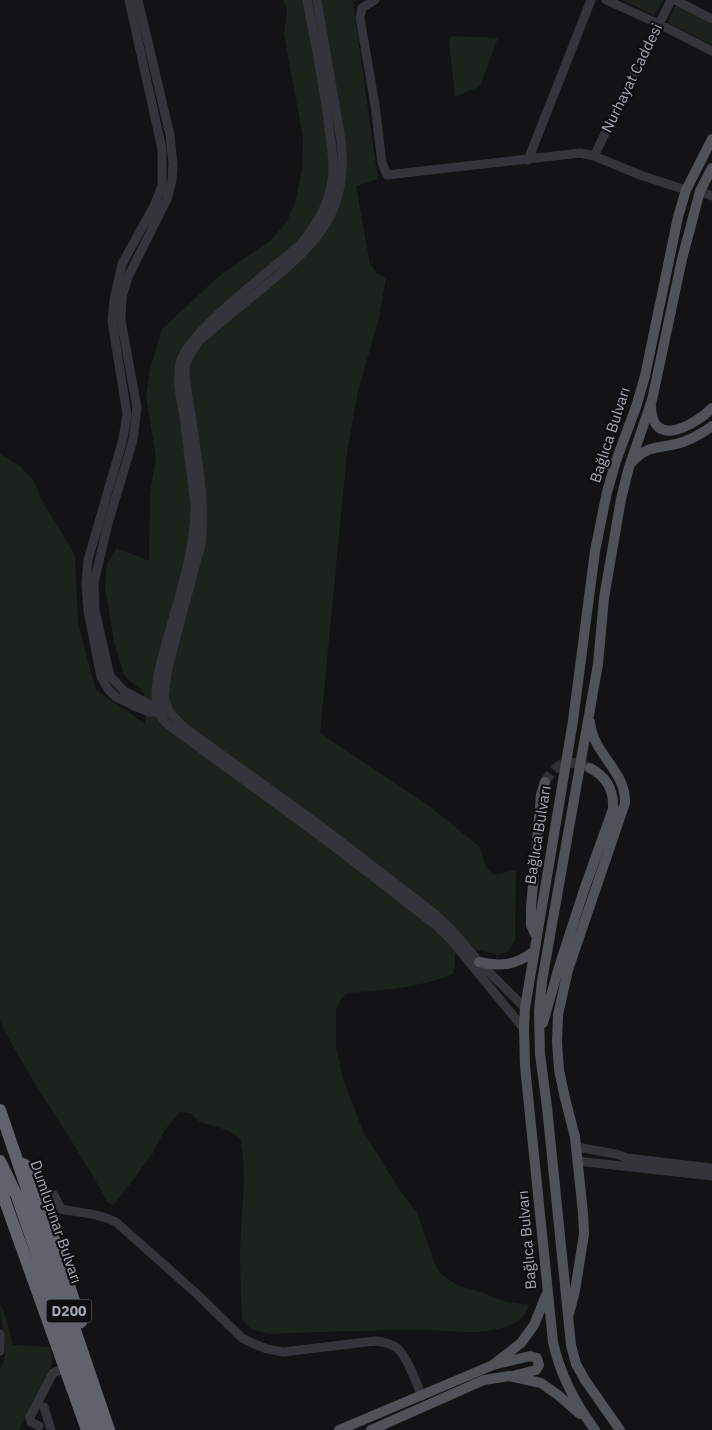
<svg xmlns="http://www.w3.org/2000/svg" width="712" height="1430" font-family="'IBM Plex Sans',sans-serif">
<style>
.green{fill:#1b231c}
.lines{fill:none;stroke-linecap:round;stroke-linejoin:round}
.major-tunnel{stroke:#303135;stroke-width:10;stroke-dasharray:10 5;stroke-linecap:butt}
.minor{stroke:#34353a;stroke-width:9}
.major{stroke:#505259;stroke-width:10}
.highway{stroke:#60636c;stroke-width:12}
.labels{text-anchor:middle;stroke-width:4.5;stroke-linejoin:round;paint-order:stroke}
.shield{fill:#0e0e10;stroke:#777a84;stroke-width:1}
.shield-label{font-size:14px;font-weight:bold;fill:#a4a9b6}
.street-label{font-size:15px;fill:#a4a9b6;stroke:#0e0e10}
</style>
<rect width="100%" height="100%" fill="#131315"/>
<path class="green" d="M 283,0 L 357,0 L 353,3 L 378,179 L 356,186 L 370,264 L 377,274 L 386,278 L 379,318 L 358,391 L 347,452 L 320,733 L 428,805 L 480,847 L 485,866 L 494,875 L 516,870 L 515,940 L 508,952 L 497,955 L 482,950 L 455,953 L 455,965 L 453,974 C 419,988 384,990 348,993 L 341,998 L 336,1010 L 336,1046 L 343,1079 L 363,1131 L 399,1189 L 417,1213 L 436,1267 L 442,1275 L 459,1286 L 475,1290 L 504,1301 L 529,1305 C 524,1319 519,1322 505,1327 C 479,1336 449,1330 422,1330 C 371,1330 320,1332 269,1334 L 251,1329 L 242,1319 C 241,1296 240,1273 240,1250 C 241,1212 248,1176 240,1138 L 227,1130 L 200,1122 L 190,1113 L 180,1112 L 164,1131 L 153,1153 L 114,1205 L 108,1203 C 75,1141 31,1084 0,1021 L 0,454 L 20,466 L 34,481 L 41,499 L 75,555 L 78,624 L 96,690 L 145,724 L 144,693 L 124,675 L 114,641 L 105,587 L 107,563 L 117,548 L 149,561 L 150,493 L 156,458 L 146,396 L 150,369 L 162,329 L 219,276 L 270,241 L 287,221 L 295,203 L 302,170 L 303,138 L 284,34 L 287,10 Z
M 622,0 L 663,0 L 663,1 L 654,16 Z
M 678,6 L 712,24 L 712,45 L 668,23 L 674,7 Z
M 452,36 L 498,38 L 481,83 L 478,87 L 455,97 L 449,40 Z
M 0,1305 L 4,1312 L 13,1345 L 51,1347 L 52,1363 L 49,1375 L 19,1430 L 0,1430 L 0,1369 C 12,1348 0,1327 0,1305 Z"/>
<g class="lines">
<path class="major-tunnel" d="M 545,782 C 557,762 568,758 590,768"/>
<path class="minor" d="M 129,0 L 162,149 L 162,186 L 154,206 L 122,264 L 114,300 L 112,321 L 127,414 L 123,439 L 88,560 L 86,584 L 88,611 L 101,677 L 108,689 L 116,697 L 132,705 L 149,712 L 163,712
M 138,0 L 170,135 L 173,164 L 172,180 L 167,199 L 128,277 L 122,297 L 121,320 L 137,408 L 133,440 L 107,527 L 94,583 L 95,610 L 110,676 L 124,691 L 149,704 L 159,712
M 307,0 C 315,42 324,85 329,128 C 331,145 335,163 332,180 C 329,205 316,225 301,244 C 274,268 187,332 180,363 C 176,382 182,404 185,423 C 188,451 192,478 195,506 C 195,552 179,596 167,640 C 162,658 156,678 156,696 C 157,709 160,719 170,726 L 327,841 L 438,927 L 451,940 L 524,1029
M 317,0 L 341,140 C 350,213 315,245 264,287 C 242,305 220,323 199,341 C 194,349 186,358 185,368 C 185,383 188,399 191,414 C 197,457 206,500 201,544 L 168,667 L 164,698 L 170,713 L 185,728 L 326,830 L 434,913 L 451,929 L 479,962 L 525,1008
M 375,0 L 362,8 L 360,18 L 375,105 L 382,163 L 387,175 L 580,153 L 594,156 L 640,175 L 686,190
M 606,0 L 659,24 L 712,51
M 675,0 L 712,19
M 594,156 L 671,0
M 528,160 L 591,0
M 700,191 L 712,196
M 576,1147 L 616,1154 L 627,1158 L 712,1168
M 577,1161 L 712,1176
M 37,1188 L 54,1195 L 61,1209 C 80,1213 98,1213 116,1222 L 198,1295 L 242,1338 L 252,1343 L 267,1349 L 283,1352 L 375,1341 C 383,1342 391,1343 398,1349 C 408,1358 416,1383 422,1396
M 0,1334 L 0,1351
M 44,1407 L 51,1430
M 39,1426 L 31,1422 L 30,1417 L 53,1373 L 65,1368"/>
<path class="major" d="M 651,406 C 652,450 695,425 712,408
M 632,462 C 647,446 657,448 676,444 C 689,441 701,434 712,426
M 535,934 L 531,925 L 531,907 L 541,795 L 545,782
M 479,962 C 501,967 516,965 533,952
M 543,1023 L 559,967 L 584,890 L 613,809 C 614,790 607,777 590,768
M 569,1314 L 575,1291 L 584,1234 L 583,1213 L 575,1137 L 565,1098 L 559,1070 L 557,1042 L 558,1015 L 568,970 L 625,803 C 626,770 593,755 590,722
M 497,1364 L 530,1356 L 537,1358 L 539,1365 L 536,1370 L 516,1375
M 339,1430 L 493,1365 L 521,1343 L 534,1325 L 547,1293
M 371,1430 L 484,1380 L 509,1376 L 541,1383 L 558,1395 L 580,1414
M 595,1430 C 575,1403 560,1375 553,1342 L 525,1066 L 524,1029 L 525,1008 L 573,721 L 595,551 L 607,492 L 616,461 L 636,407 L 645,376 L 678,217 L 686,190 L 712,139
M 620,1430 L 585,1380 L 576,1364 L 571,1345 L 547,1107 L 540,1054 L 539,1011 L 542,981 L 598,664 L 604,598 L 621,499 L 629,467 L 652,400 L 682,259 L 700,191 L 712,168"/>
<path class="highway" d="M 0,1110 L 109,1430
M 0,1161 L 17,1196 L 97,1430
M 18,1162 L 25,1165 L 33,1175 L 81,1322
M 0,1179 L 5,1201 L 87,1430"/>
</g>
<g class="labels">
<rect class="shield" x="46.5" y="1299.5" width="45" height="23" rx="4"/>
<g class="shield-label">
<text x="69" y="1316">D200</text>
</g>
<g class="street-label">
<text transform="translate(632 78) rotate(-64)" y="5">Nurhayat Caddesi</text>
<text transform="translate(610 435) rotate(-72)" y="5">Bağlıca Bulvarı</text>
<text transform="translate(538 835) rotate(-81)" y="5">Bağlıca Bulvarı</text>
<text transform="translate(56 1222) rotate(71)" y="5">Dumlupınar Bulvarı</text>
<text transform="translate(527 1240) rotate(-95)" y="5">Bağlıca Bulvarı</text>
</g>
</g>
</svg>
